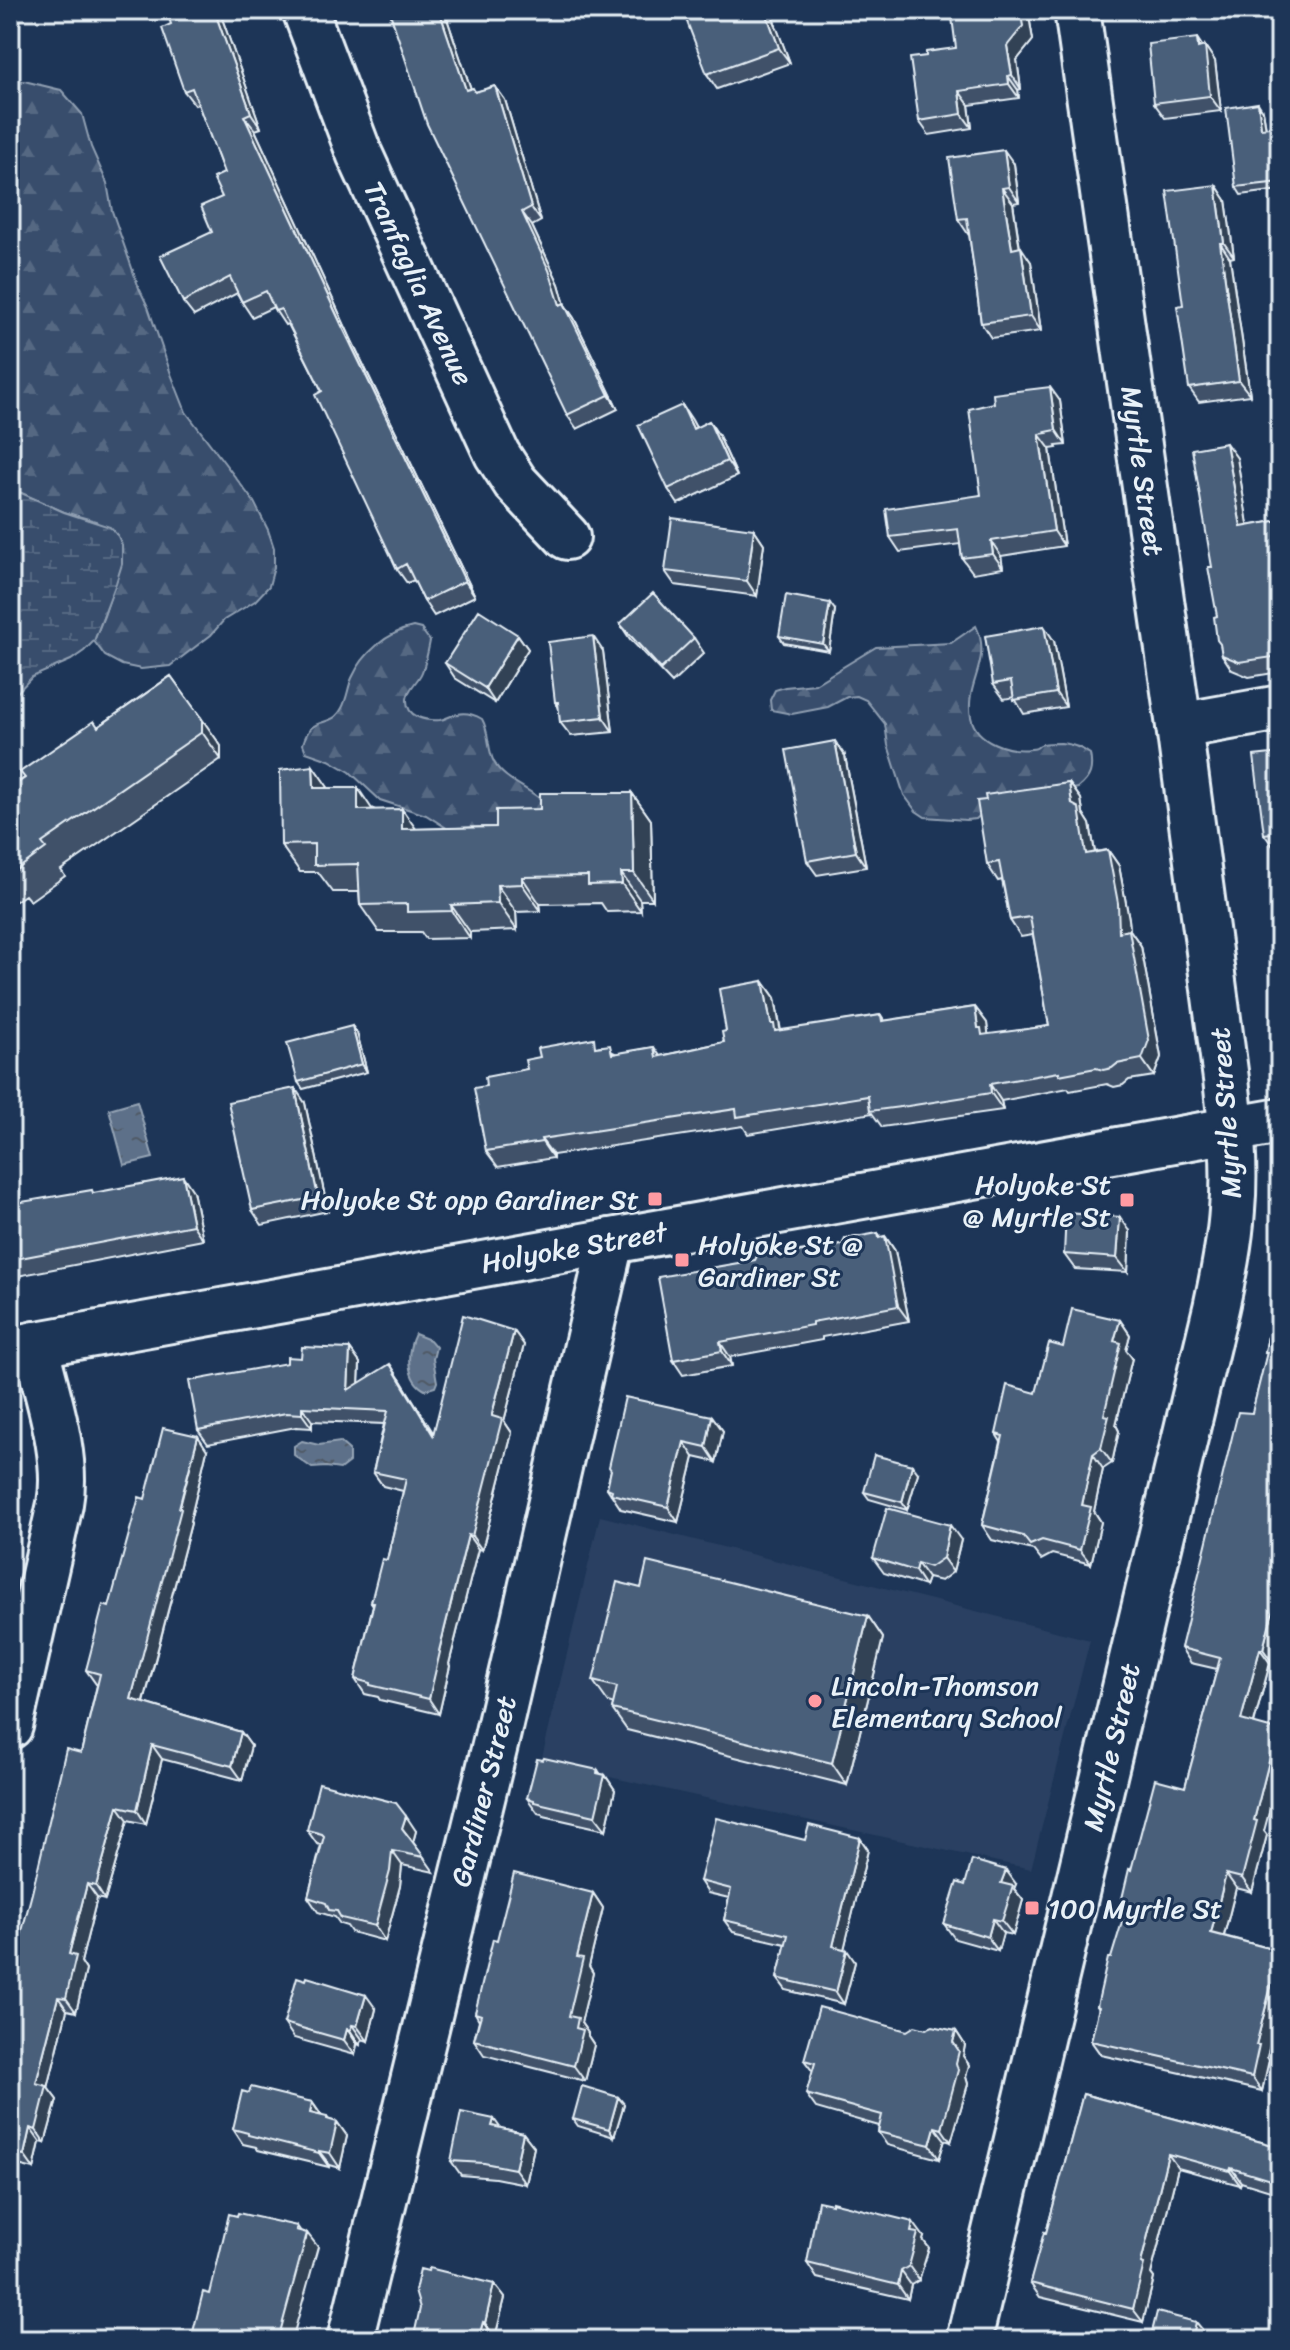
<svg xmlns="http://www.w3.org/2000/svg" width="1290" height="2350" font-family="Sriracha,sans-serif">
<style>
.built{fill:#2a4162}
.forest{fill:url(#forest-firs);stroke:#909fb2;stroke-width:2}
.wetland{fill:url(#wetland-marsh);stroke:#909fb2;stroke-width:2}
.water{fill:url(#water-ripples);stroke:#95a4b5;stroke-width:2}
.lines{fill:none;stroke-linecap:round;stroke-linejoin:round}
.minor-casing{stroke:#e8f1f8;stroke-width:50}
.secondary-casing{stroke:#e8f1f8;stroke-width:50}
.minor{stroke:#1d3557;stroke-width:44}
.secondary{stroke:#1d3557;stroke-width:44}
.wall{fill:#3f5169;stroke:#e8f1f8;stroke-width:2}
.shaded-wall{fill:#334255;stroke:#e8f1f8;stroke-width:2}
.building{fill:#495e7a;stroke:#e8f1f8;stroke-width:2}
.poi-dot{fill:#ff9aa2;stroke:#1d3557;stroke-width:3}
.labels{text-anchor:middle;stroke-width:6;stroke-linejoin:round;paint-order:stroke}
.street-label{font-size:28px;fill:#e8f1f8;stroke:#1d3557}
.poi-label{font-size:28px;fill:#e8f1f8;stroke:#1d3557;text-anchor:start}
</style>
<defs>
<pattern id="forest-firs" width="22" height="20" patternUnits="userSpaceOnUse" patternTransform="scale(2)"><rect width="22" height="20" fill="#374d6c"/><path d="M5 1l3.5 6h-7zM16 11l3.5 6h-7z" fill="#546782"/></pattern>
<pattern id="wetland-marsh" width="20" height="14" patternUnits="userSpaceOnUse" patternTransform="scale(2)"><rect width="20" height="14" fill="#374d6c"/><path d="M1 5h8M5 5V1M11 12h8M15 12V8" fill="none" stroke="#546782"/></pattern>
<pattern id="water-ripples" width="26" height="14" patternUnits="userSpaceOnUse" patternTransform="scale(2)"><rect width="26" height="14" fill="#5d7089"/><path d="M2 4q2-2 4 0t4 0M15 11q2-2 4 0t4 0" fill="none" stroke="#505a66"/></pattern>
</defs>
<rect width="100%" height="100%" fill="#1d3557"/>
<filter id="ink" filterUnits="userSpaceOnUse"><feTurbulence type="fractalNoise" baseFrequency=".0125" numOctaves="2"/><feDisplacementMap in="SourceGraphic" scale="16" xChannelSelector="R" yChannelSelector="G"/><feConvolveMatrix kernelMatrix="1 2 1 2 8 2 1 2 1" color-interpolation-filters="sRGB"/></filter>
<g filter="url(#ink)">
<path class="built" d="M 600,1516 L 1090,1640 L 1031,1869 L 541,1762 Z"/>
<path class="forest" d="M 24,81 L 61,90 L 82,114 L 91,147 L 107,183 L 112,211 L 139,288 L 148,307 L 171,374 L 186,412 L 254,502 L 268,530 L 274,548 L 274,567 L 269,586 L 255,601 L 224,620 L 211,635 L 170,666 L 141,669 L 122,665 L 105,656 L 94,641 L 104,616 L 121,564 L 96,521 L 64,512 L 10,488 L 10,83 Z
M 976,626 C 993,661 964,684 971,717 C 976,742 1009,752 1031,749 C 1041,748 1034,747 1043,744 C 1048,743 1056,743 1061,743 C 1072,744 1082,748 1090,754 C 1093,769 1091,778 1078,788 L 991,806 L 976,819 L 966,820 L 925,817 L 916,811 L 904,795 L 888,745 L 885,724 L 866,700 L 857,696 L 847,697 L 828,707 L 792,714 L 771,710 L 770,700 L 775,690 L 785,687 L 815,684 L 876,647 L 951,643 Z
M 413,627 L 421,629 L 430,641 C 428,651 426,662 422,672 C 418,682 408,688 407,699 C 406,718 426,721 440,720 C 446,719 451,715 458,714 C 466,712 475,715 482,719 C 490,733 487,749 494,762 C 503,780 529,788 544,802 L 545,825 L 453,832 L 426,815 L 380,800 L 350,772 L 329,760 L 306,752 L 303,744 C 312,712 330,731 342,708 C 347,699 348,687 352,678 C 363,653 388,632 413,627 Z"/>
<path class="wetland" d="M 10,488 L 64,512 L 110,527 L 118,536 L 122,545 L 122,564 L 116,583 L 94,641 L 84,651 L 71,660 L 32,677 L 10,700 Z"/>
<path class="water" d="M 137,1101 L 153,1158 L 124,1165 L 109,1109 Z
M 415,1334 L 430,1340 L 436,1347 L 433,1359 L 437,1382 L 435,1387 L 425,1390 C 406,1380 406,1353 415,1334 Z
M 302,1441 L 319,1445 L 340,1442 L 349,1450 L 349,1462 L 340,1469 L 326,1467 L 312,1468 L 294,1455 L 294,1446 Z"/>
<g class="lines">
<defs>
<path id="minor" d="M 305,10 L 359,153 L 497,454 L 515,482 L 567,537
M 1179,726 L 1280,708
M 10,1726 L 60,1504 C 69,1456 46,1392 35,1344
M 350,2340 L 496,1741 L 611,1241"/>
<path id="secondary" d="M 10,1349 L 1280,1121
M 969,2340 L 1216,1308 C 1223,1276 1230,1243 1232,1210 C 1236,1166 1231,1123 1226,1079 L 1179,726 L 1077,10"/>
</defs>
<use href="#minor" class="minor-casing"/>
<use href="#secondary" class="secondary-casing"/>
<use href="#minor" class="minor"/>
<use href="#secondary" class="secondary"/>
</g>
<path class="wall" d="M 219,10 L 261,128 L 255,130 L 352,341 L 475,596 L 434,616 L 424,601 L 414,580 L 407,583 L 397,569 L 322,391 L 288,324 L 285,325 L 273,307 L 252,317 L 242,302 L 237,293 L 194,316 L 183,302 L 212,232 L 222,197 L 224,173 L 198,104 L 195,105 L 184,91 L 171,24 Z
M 444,10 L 471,89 L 476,92 L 495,86 L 505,100 L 541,221 L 532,226 L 559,284 L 565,305 L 574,318 L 618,409 L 577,429 L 567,415 Z
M 770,10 L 790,63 L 717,89 L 707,74 Z
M 1029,16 L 1033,40 L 1017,60 L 1021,89 L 1018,90 L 1019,98 L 969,105 L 972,128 L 929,135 L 919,121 L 926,56 L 956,48 Z
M 1205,46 L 1215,61 L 1221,111 L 1165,118 L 1154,103 L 1203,47 Z
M 1263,111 L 1266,128 L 1280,126 L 1280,190 L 1241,195 L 1236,187 Z
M 1014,164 L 1019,202 L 1013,203 L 1020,248 L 1031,262 L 1041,331 L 991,338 L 981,323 L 969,233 L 968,234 L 958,219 Z
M 1216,185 L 1226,200 L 1234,257 L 1230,258 L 1250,395 L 1199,402 L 1189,388 Z
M 1060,401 L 1066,445 L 1056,446 L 1057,448 L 1050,449 L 1064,546 L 1001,556 L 1003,568 L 973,573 L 962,558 L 960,544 L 900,552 L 890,537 L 981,495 Z
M 682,405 L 696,428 L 709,421 L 719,436 L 737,476 L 678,504 L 668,489 Z
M 1237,458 L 1248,526 L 1280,520 L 1280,672 L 1249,677 L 1232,670 L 1222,655 L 1212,567 Z
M 754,529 L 764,544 L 757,596 L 675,585 L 665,571 Z
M 835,610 L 829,651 L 784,643 L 779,636 Z
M 620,624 L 694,638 L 704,653 L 672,683 L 630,639 Z
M 518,635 L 528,649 L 495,703 L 455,678 L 445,663 Z
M 1054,641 L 1066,707 L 1024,714 L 1014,697 L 1004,699 L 993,684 Z
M 603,651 L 613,732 L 571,736 L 560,722 L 559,708 L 555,702 Z
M 171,676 L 221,746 L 221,759 L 61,870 L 65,876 L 30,901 L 25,895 L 10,905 L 10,788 Z
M 1280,753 L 1280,848 L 1275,849 L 1264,834 Z
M 845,756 L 866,867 L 817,875 L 807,861 Z
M 313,766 L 328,788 L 416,829 L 496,827 L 540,809 L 632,793 L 651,820 L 653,900 L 640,900 L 641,911 L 607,912 L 601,903 L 540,904 L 541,911 L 516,912 L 517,930 L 470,932 L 470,938 L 426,939 L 421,932 L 379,932 L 360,905 L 359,892 L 333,892 L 318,872 L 300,872 L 281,845 Z
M 1069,783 L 1081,799 L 1083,813 L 1090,824 L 1095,852 L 1108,850 L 1119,866 L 1129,919 L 1130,930 L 1141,946 L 1161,1057 L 1154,1076 L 1129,1080 L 1123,1085 L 1114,1087 L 1107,1084 L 1070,1091 L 1068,1088 L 1001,1101 L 1003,1110 L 882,1127 L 872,1113 L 748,1134 L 743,1126 L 553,1155 L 553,1158 L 498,1167 L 486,1151 L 486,1086 L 527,1069 L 600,1046 L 617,1054 L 654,1047 L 660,1056 L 724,1042 L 726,1031 L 763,981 L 775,998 L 781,1031 L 881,1015 L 885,1021 L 975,1007 L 987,1023 L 988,1035 L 1049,1026 L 1033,935 L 1021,937 L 1010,920 L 1002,880 L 998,881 L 987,864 L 986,800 Z
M 352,1026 L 357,1033 L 367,1072 L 303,1089 L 298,1082 Z
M 305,1103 L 328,1211 L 262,1225 L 252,1210 Z
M 193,1191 L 203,1240 L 17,1276 L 18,1283 L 10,1284 L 10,1204 L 95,1193 Z
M 1130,1231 L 1128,1272 L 1075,1269 L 1064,1254 Z
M 878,1233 L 881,1237 L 885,1236 L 895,1251 L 909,1321 L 822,1337 L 822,1340 L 730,1357 L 732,1366 L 683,1375 L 673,1360 L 755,1260 L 799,1251 L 842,1245 Z
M 1280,1274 L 1280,1637 L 1273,1663 L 1270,1663 L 1254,1724 L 1264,1831 L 1267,1835 L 1252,1892 L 1236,1888 L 1224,1936 L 1280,1951 L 1280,2004 L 1267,2057 L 1269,2060 L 1262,2091 L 1101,2055 L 1091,2041 L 1099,2009 L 1097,2006 L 1125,1914 L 1120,1907 L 1131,1870 L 1185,1787 L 1217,1669 L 1191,1663 L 1181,1648 L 1252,1413 L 1267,1354 L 1265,1352 Z
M 1120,1320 L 1130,1335 L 1126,1350 L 1132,1358 L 1116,1425 L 1119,1431 L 1112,1463 L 1103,1469 L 1094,1511 L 1101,1522 L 1091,1564 L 1052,1554 L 1041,1560 L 1033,1550 L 992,1540 L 982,1525 L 1001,1442 L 996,1434 L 1036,1393 L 1063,1347 Z
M 514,1331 L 524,1345 L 504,1421 L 512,1433 L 482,1550 L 478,1549 L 449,1664 L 450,1666 L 439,1714 L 380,1700 L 378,1697 L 365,1694 L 355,1679 L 373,1605 L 371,1602 L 387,1560 L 403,1491 L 383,1486 L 373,1472 L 384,1424 L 312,1421 L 312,1428 L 296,1427 L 208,1444 L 198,1430 L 287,1363 L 301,1358 L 350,1349 L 360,1363 L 359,1384 L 400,1379 L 434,1434 Z
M 712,1416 L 723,1431 L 716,1462 L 694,1457 L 678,1522 L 621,1509 L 607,1488 L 611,1470 Z
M 207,1450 L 190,1521 L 191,1523 L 144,1703 L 241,1732 L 251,1746 L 242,1780 L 162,1759 L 146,1824 L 128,1820 L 105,1900 L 97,1898 L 81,1962 L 86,1970 L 76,2012 L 67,2010 L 48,2088 L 57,2100 L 45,2143 L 40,2142 L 34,2169 L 10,2163 L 10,1977 L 81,1753 L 97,1685 L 96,1684 L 86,1670 L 109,1607 L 145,1499 Z
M 918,1473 L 907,1510 L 869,1499 L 864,1492 Z
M 961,1540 L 953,1572 L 941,1581 L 928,1578 L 925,1586 L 884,1573 L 873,1558 Z
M 641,1588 L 868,1616 L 883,1638 L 847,1785 L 627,1730 L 612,1709 L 614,1704 L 608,1702 L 593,1681 Z
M 600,1774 L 605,1775 L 615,1790 L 606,1830 L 544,1816 L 542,1814 L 538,1813 L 527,1798 Z
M 307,1830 L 416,1831 L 413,1842 L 434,1872 L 402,1865 L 400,1886 L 385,1941 L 351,1932 L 347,1926 L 340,1924 L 335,1917 L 318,1912 L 308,1897 L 321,1845 L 317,1844 Z
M 860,1838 L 868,1850 L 844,1949 L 855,1962 L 844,2004 L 786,1990 L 777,1978 L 786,1944 L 733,1932 L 724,1920 L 729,1898 L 708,1893 L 700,1881 L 805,1840 Z
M 1016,1884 L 1014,1889 L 1023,1900 L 1013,1935 L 1003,1933 L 998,1951 L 955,1939 L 944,1924 L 965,1885 Z
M 593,1893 L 603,1908 L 589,1966 L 593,1973 L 581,2023 L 588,2033 L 588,2036 L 594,2045 L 585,2081 L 484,2055 L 474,2040 L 479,2020 L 475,2013 L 497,1940 Z
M 376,2009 L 368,2041 L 362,2039 L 360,2045 L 357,2044 L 355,2055 L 294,2038 L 284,2023 Z
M 926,2029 L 956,2031 L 965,2045 L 963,2056 L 969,2065 L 966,2077 L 968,2084 L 951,2142 L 945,2140 L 939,2159 L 887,2145 L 878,2132 L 879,2126 L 816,2108 L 806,2094 L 813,2072 L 804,2060 L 907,2031 Z
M 249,2093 L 312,2102 L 322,2116 L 329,2120 L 337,2122 L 347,2136 L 340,2168 L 330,2165 L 329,2167 L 258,2150 L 256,2147 L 243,2144 L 233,2129 Z
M 1083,2094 L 1280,2147 L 1280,2194 L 1241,2182 L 1240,2185 L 1178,2168 L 1151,2274 L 1154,2278 L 1143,2322 L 1040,2297 L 1030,2283 L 1046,2233 Z
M 618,2097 L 624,2104 L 614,2137 L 578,2126 L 573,2119 Z
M 500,2128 L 523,2133 L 534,2147 L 526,2184 L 495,2178 L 461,2175 L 451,2161 Z
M 924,2237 L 923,2240 L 929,2248 L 919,2280 L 911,2285 L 908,2299 L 817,2278 L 807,2263 Z
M 494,2284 L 505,2298 L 495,2337 L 413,2340 Z"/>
<path class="shaded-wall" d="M 214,10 L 219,10 L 261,128 L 251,113 Z
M 439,10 L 444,10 L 476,104 L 466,90 Z
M 765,10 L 770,10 L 790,63 L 779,48 Z
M 1018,10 L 1025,10 L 1029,16 L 1033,40 L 1017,60 L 1021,89 L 1012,75 L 1007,46 Z
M 1197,38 L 1205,50 L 1205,46 L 1215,61 L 1221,111 L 1210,96 Z
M 1008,76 L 1018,90 L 1019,98 L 1009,84 Z
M 495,86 L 505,100 L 541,221 L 531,207 Z
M 959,91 L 969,105 L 972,128 L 962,114 Z
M 1258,103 L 1263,111 L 1267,136 L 1261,128 Z
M 244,116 L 255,130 L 352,341 L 475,596 L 465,581 L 342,326 Z
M 1004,150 L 1014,164 L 1019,202 L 1009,187 Z
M 1216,185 L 1226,200 L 1234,257 L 1224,243 Z
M 1002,188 L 1013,203 L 1022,263 L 1012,249 Z
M 522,212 L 532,226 L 559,284 L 565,305 L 574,318 L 618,409 L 609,395 L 560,305 Z
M 1220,243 L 1230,258 L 1250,395 L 1239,381 Z
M 1021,247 L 1031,262 L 1041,331 L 1031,316 Z
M 1050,387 L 1060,401 L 1066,445 L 1056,430 Z
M 682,405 L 692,420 L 704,443 L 693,429 Z
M 709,421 L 719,436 L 737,476 L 727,461 Z
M 1039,434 L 1050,449 L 1064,546 L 1054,531 Z
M 1226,443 L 1237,458 L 1251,542 L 1241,527 Z
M 754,529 L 764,544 L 757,596 L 747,581 Z
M 991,541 L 1001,556 L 1003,568 L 993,554 Z
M 830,603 L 835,610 L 829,651 L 823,644 Z
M 1044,626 L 1054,641 L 1066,707 L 1056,693 Z
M 518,635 L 528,649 L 495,703 L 485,688 Z
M 593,636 L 603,651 L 613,732 L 603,717 Z
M 202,719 L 221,746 L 221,759 L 202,732 Z
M 835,741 L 845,756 L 866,867 L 856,852 Z
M 313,766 L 332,793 L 314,788 Z
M 1069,783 L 1081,799 L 1083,813 L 1090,824 L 1098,870 L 1086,854 L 1072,804 Z
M 358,788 L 376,815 L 358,810 Z
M 632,793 L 651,820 L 653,900 L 634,873 Z
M 402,809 L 421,836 L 402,829 Z
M 1108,850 L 1119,866 L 1129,919 L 1130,930 L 1141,946 L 1161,1057 L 1154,1076 L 1142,1059 L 1119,932 Z
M 621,873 L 640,900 L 641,911 L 622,884 Z
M 522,877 L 540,904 L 541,911 L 522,884 Z
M 497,885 L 516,912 L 517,930 L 498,903 Z
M 451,905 L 470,932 L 470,938 L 452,911 Z
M 763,981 L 775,998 L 781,1034 L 787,1048 L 771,1024 Z
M 975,1007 L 987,1023 L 989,1040 L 982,1035 L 978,1028 Z
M 352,1026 L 357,1033 L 367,1072 L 362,1064 Z
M 990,1084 L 1001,1101 L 1003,1110 L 991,1093 Z
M 295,1088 L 305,1103 L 328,1211 L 318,1197 Z
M 541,1139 L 553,1155 L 553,1158 L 542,1142 Z
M 183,1176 L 193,1191 L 203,1240 L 193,1225 Z
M 1120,1217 L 1130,1231 L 1128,1272 L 1117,1258 Z
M 878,1233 L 886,1244 L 885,1236 L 895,1251 L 909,1321 L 898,1306 Z
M 10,1266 L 17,1276 L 18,1283 L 10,1271 Z
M 1120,1320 L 1130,1335 L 1126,1350 L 1132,1358 L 1116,1425 L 1119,1431 L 1112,1463 L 1101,1448 L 1104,1415 L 1114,1341 Z
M 514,1331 L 524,1345 L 504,1421 L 512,1433 L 482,1550 L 472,1536 L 492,1414 Z
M 720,1342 L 730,1357 L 732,1366 L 722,1351 Z
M 350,1349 L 360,1363 L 358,1405 L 348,1390 Z
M 390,1364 L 400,1379 L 443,1450 L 433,1435 Z
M 302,1407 L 312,1421 L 312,1428 L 302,1414 Z
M 712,1416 L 723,1431 L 716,1462 L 706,1447 Z
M 198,1436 L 207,1450 L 190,1521 L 191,1523 L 141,1713 L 131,1699 Z
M 684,1442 L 694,1457 L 678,1522 L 668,1507 Z
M 1093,1454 L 1103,1469 L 1094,1511 L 1101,1522 L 1091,1564 L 1080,1550 L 1082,1505 Z
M 912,1465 L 918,1473 L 907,1510 L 902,1502 Z
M 950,1525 L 961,1540 L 953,1572 L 943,1558 Z
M 468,1535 L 478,1549 L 449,1664 L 450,1666 L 439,1714 L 429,1699 L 439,1651 Z
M 917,1563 L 928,1578 L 925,1586 L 915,1571 Z
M 1280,1583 L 1280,1637 L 1273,1663 L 1263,1649 Z
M 868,1616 L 883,1638 L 847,1785 L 832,1763 Z
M 1260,1649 L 1270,1663 L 1251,1734 L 1241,1720 Z
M 1277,1730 L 1280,1734 L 1280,1772 L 1264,1831 L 1267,1835 L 1252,1892 L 1242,1878 L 1254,1820 Z
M 241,1732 L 251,1746 L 242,1780 L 232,1766 Z
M 152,1745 L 162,1759 L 146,1824 L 137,1810 Z
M 598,1770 L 604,1779 L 605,1775 L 615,1790 L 606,1830 L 595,1816 Z
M 118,1806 L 128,1820 L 105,1900 L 96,1886 Z
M 406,1816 L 416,1831 L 413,1842 L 402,1828 Z
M 860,1838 L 868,1850 L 842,1958 L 833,1946 Z
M 392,1851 L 402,1865 L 400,1886 L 385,1941 L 375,1926 Z
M 1006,1870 L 1016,1884 L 1014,1889 L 1023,1900 L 1013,1935 L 1002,1921 L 1001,1883 Z
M 1226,1874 L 1236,1888 L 1221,1947 L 1211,1933 Z
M 87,1884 L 97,1898 L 81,1962 L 86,1970 L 76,2012 L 66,1998 L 69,1954 Z
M 593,1893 L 603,1908 L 589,1966 L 593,1973 L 581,2023 L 588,2033 L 588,2036 L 594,2045 L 585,2081 L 574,2066 L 569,2016 L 577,1957 Z
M 993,1919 L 1003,1933 L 998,1951 L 988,1937 Z
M 847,1950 L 855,1962 L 844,2004 L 836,1992 Z
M 1280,1951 L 1280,2004 L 1267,2057 L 1269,2060 L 1262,2091 L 1252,2077 L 1256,2045 Z
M 366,1995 L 376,2009 L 368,2041 L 357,2026 Z
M 58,1997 L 67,2010 L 48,2088 L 57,2100 L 45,2143 L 36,2130 L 36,2083 Z
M 352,2025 L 362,2039 L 360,2045 L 350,2030 Z
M 347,2029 L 357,2044 L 355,2055 L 344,2040 Z
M 956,2031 L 965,2045 L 963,2056 L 969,2065 L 966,2077 L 968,2084 L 951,2142 L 942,2129 L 956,2063 L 953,2042 Z
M 618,2097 L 624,2104 L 614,2137 L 609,2129 Z
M 312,2102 L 322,2117 L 310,2113 Z
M 327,2117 L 335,2129 L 337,2122 L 347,2136 L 340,2168 L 330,2153 Z
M 494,2119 L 504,2133 L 492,2126 Z
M 935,2127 L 945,2140 L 939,2159 L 930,2145 Z
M 30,2128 L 40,2142 L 34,2169 L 24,2155 Z
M 523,2133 L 534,2147 L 526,2184 L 515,2169 Z
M 319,2151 L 330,2165 L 329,2167 L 319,2153 Z
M 1168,2154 L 1178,2168 L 1151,2274 L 1154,2278 L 1143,2322 L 1133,2309 L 1141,2263 Z
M 1231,2168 L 1241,2182 L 1240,2185 L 1230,2171 Z
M 10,2222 L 13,2227 L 10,2241 Z
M 913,2222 L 924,2237 L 923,2240 L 929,2248 L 919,2280 L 909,2266 L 911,2232 Z
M 297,2226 L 306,2239 L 307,2233 L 318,2247 L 292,2340 L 278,2340 Z
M 901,2271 L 911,2285 L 908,2299 L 898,2285 Z
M 494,2284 L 505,2298 L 495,2337 L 485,2323 Z
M 10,2313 L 15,2320 L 10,2340 Z
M 483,2322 L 493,2337 L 492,2340 L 478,2340 Z
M 1196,2322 L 1202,2329 L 1199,2340 L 1191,2340 Z"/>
<path class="building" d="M 166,10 L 214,10 L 251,113 L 244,116 L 342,326 L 465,581 L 424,601 L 406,564 L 397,569 L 315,395 L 322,391 L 281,309 L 275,311 L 266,291 L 242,302 L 230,277 L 183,302 L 160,256 L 212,232 L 201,206 L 222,197 L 213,178 L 224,173 L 192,88 L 184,91 L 162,28 L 171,24 Z
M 389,10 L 439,10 L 466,90 L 473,88 L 475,92 L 495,86 L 531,207 L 522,212 L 549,270 L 560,305 L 564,303 L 609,395 L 567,415 L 427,124 Z
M 710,10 L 765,10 L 779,48 L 707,74 L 686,19 Z
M 951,10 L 1020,10 L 1023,26 L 1007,46 L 1012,75 L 1008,76 L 1009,84 L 959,91 L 962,114 L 919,121 L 910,58 L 926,56 L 926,52 L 956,48 Z
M 1197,38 L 1198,48 L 1205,46 L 1210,96 L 1154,103 L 1148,44 Z
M 1258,103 L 1261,128 L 1280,126 L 1280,182 L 1236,187 L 1226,108 Z
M 1004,150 L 1009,187 L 1002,188 L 1012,249 L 1021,247 L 1031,316 L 981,323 L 967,218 L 958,219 L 949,158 Z
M 1216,185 L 1224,243 L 1220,243 L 1239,381 L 1189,388 L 1177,306 L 1183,305 L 1167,191 Z
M 1050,387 L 1056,430 L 1046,432 L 1047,433 L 1039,434 L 1054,531 L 991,541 L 993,554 L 962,558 L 958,529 L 890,537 L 886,509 L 981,495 L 969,409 L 994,403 L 993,394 Z
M 682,405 L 693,429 L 709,421 L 727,461 L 668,489 L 638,425 Z
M 1226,443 L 1241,527 L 1280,520 L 1280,656 L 1239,662 L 1222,655 L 1220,644 L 1217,640 L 1214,617 L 1217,616 L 1208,567 L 1212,567 L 1192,449 Z
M 672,518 L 754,529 L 747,581 L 665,571 Z
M 653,593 L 694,638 L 661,669 L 620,624 Z
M 786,595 L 830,603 L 823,644 L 779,636 Z
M 479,610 L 518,635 L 485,688 L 445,663 Z
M 1044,626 L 1056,693 L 1014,700 L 1011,681 L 993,684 L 985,636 Z
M 593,636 L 603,717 L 560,722 L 558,702 L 555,702 L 548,642 Z
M 171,676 L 202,719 L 202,732 L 42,843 L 46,848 L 11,874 L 10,788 L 25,778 L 20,772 L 94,721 L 98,727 Z
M 835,741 L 856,852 L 807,861 L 786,750 Z
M 1280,753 L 1280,832 L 1264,834 L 1254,756 Z
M 313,766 L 314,788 L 358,788 L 358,810 L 402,809 L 402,829 L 496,827 L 496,810 L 540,809 L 540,793 L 632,793 L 634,873 L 621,873 L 622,884 L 588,885 L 588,876 L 522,877 L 522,884 L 497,885 L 498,903 L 451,905 L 452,911 L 407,912 L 407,904 L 360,905 L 358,864 L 314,865 L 314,844 L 281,845 L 280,770 Z
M 1069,783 L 1072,804 L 1079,808 L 1086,854 L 1108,850 L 1118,903 L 1119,932 L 1129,930 L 1149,1040 L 1142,1059 L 1117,1064 L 1112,1068 L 1103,1070 L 1096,1068 L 1059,1075 L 1059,1072 L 990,1084 L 991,1093 L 908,1106 L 870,1111 L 868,1096 L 737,1117 L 736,1109 L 541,1139 L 542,1142 L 486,1151 L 474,1088 L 486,1086 L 485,1077 L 527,1069 L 525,1060 L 540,1057 L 538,1048 L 594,1038 L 595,1047 L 610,1045 L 612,1054 L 654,1047 L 656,1057 L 724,1042 L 722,1032 L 726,1031 L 719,989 L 763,981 L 771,1024 L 774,1024 L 775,1031 L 881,1015 L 882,1021 L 975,1007 L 978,1028 L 981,1028 L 982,1035 L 1049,1026 L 1030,917 L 1010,920 L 999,862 L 987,864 L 977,801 L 986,800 L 985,795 Z
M 352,1026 L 362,1064 L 298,1082 L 287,1043 Z
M 295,1088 L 318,1197 L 252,1210 L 228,1102 Z
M 183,1176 L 193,1225 L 10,1260 L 10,1204 L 92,1190 L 93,1193 Z
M 1066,1213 L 1120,1217 L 1117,1258 L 1064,1254 Z
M 878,1233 L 879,1238 L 885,1236 L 898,1306 L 812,1322 L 812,1325 L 720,1342 L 722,1351 L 673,1360 L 658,1277 L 755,1260 L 759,1252 L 795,1246 L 796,1252 L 842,1245 L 845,1239 Z
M 1280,1274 L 1280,1583 L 1263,1649 L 1260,1649 L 1241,1720 L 1277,1730 L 1254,1820 L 1257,1821 L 1242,1878 L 1226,1874 L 1211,1933 L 1280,1951 L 1256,2045 L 1259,2045 L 1252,2077 L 1091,2041 L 1099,2007 L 1097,2006 L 1108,1958 L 1111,1958 L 1125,1912 L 1120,1907 L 1129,1869 L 1131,1870 L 1155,1779 L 1185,1787 L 1220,1658 L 1181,1648 L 1238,1412 L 1252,1413 L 1267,1352 L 1265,1352 Z
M 1072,1309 L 1120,1320 L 1114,1341 L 1121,1343 L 1104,1415 L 1109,1416 L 1101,1448 L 1093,1454 L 1082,1505 L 1091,1507 L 1080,1550 L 1042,1540 L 1030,1545 L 1023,1536 L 982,1525 L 1003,1436 L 996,1434 L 1007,1385 L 1036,1393 L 1049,1343 L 1063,1347 Z
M 463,1315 L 514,1331 L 492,1414 L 492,1416 L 502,1419 L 472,1536 L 468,1535 L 439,1651 L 440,1652 L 429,1699 L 370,1685 L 370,1683 L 355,1679 L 374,1602 L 371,1602 L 382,1559 L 387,1560 L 406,1479 L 373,1472 L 388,1411 L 302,1407 L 302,1414 L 286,1413 L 198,1430 L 189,1381 L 287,1363 L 287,1357 L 301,1358 L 302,1347 L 350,1349 L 348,1390 L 390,1364 L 433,1435 Z
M 625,1397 L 712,1416 L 706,1447 L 684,1442 L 668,1507 L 611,1494 L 612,1490 L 607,1488 L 611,1470 L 609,1467 Z
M 163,1428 L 198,1436 L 179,1508 L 181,1509 L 131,1699 L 241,1732 L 232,1766 L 152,1745 L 137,1810 L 118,1806 L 96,1886 L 87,1884 L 69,1954 L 76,1956 L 66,1998 L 58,1997 L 36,2083 L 47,2086 L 36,2130 L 30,2128 L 24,2155 L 10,2152 L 10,1977 L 32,1893 L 66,1749 L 81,1753 L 100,1674 L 86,1670 L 103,1605 L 109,1607 L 139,1497 L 145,1499 Z
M 874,1455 L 912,1465 L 902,1502 L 864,1492 Z
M 887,1508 L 950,1525 L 943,1558 L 930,1567 L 917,1563 L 915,1571 L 873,1558 Z
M 647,1562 L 868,1616 L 832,1763 L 612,1709 L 617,1687 L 593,1681 L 617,1582 L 641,1588 Z
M 544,1758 L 598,1770 L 597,1773 L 605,1775 L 595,1816 L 534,1802 L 534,1800 L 527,1798 L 537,1759 L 543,1760 Z
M 319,1783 L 396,1803 L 406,1816 L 402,1828 L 424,1857 L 392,1851 L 390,1871 L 375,1926 L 341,1918 L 337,1911 L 329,1910 L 326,1903 L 308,1897 L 324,1836 L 322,1834 L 307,1830 Z
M 716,1818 L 805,1840 L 809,1825 L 860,1838 L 833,1946 L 847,1950 L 836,1992 L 777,1978 L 788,1935 L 724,1920 L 731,1889 L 700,1881 Z
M 972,1860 L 1006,1870 L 1001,1883 L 1013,1886 L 1002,1921 L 993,1919 L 988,1937 L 944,1924 L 957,1882 L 965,1885 Z
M 514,1873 L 593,1893 L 577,1957 L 583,1958 L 569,2016 L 578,2018 L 576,2028 L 583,2030 L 574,2066 L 474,2040 L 481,2015 L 475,2013 L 493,1939 L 497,1940 Z
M 297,1977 L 306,1980 L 307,1977 L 366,1995 L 357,2026 L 352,2025 L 350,2030 L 347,2029 L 344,2040 L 284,2023 Z
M 819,2007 L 907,2031 L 915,2026 L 926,2029 L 933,2026 L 956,2031 L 953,2042 L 959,2051 L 956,2063 L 958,2070 L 942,2129 L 935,2127 L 930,2145 L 878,2132 L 882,2115 L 806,2094 L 815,2063 L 804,2060 Z
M 582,2086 L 618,2097 L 609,2129 L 573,2119 Z
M 251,2087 L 312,2102 L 310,2113 L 327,2117 L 327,2119 L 337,2122 L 330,2153 L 319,2151 L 319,2153 L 248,2135 L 248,2133 L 233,2129 L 242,2091 L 249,2093 Z
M 1083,2094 L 1280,2147 L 1280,2183 L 1231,2168 L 1230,2171 L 1168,2154 L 1141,2263 L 1144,2264 L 1133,2309 L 1030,2283 L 1044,2232 L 1046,2233 Z
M 461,2112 L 494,2119 L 492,2126 L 523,2133 L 515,2169 L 484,2163 L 451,2161 Z
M 818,2201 L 832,2204 L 832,2202 L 913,2222 L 911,2232 L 918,2233 L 909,2266 L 901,2271 L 898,2285 L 807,2263 Z
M 238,2213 L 297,2226 L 296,2230 L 307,2233 L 278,2340 L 191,2340 L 203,2292 L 210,2294 L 229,2214 L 237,2216 Z
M 429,2268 L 494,2284 L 485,2323 L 483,2322 L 478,2340 L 413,2340 L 420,2308 L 415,2291 L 420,2269 L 428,2271 Z
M 1157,2312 L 1196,2322 L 1192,2340 L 1150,2340 Z
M 1280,2319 L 1280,2340 L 1274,2340 Z
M 818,2337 L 832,2340 L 817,2340 Z"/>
</g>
<g class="poi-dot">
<rect x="647" y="1191" width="16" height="16" rx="4"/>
<rect x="1119" y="1192" width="16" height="16" rx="4"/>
<rect x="674" y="1252" width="16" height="16" rx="4"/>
<circle cx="815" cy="1701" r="8"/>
<rect x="1024" y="1900" width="16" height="16" rx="4"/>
</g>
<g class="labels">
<g class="street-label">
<text transform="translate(419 283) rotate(65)" y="10">Tranfaglia Avenue</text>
<text transform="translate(1143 471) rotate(82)" y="10">Myrtle Street</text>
<text transform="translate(1225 1113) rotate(-94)" y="10">Myrtle Street</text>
<text transform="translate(574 1247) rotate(-10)" y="10">Holyoke Street</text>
<text transform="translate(1111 1747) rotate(-77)" y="10">Myrtle Street</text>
<text transform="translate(483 1791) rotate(-76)" y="10">Gardiner Street</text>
</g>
<g class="poi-label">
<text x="1111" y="1194" text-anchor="end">Holyoke St<tspan x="1111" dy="32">@ Myrtle St</tspan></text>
<text x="639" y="1209" text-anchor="end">Holyoke St opp Gardiner St</text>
<text x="698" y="1254">Holyoke St @<tspan x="698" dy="32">Gardiner St</tspan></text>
<text x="831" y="1695">Lincoln-Thomson<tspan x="831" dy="32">Elementary School</tspan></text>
<text x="1048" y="1918">100 Myrtle St</text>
</g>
</g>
<rect width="1290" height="2350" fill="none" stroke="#1d3557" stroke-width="40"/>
<rect x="20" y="20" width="1250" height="2310" fill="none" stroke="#e8f1f8" stroke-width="3" filter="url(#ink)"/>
</svg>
